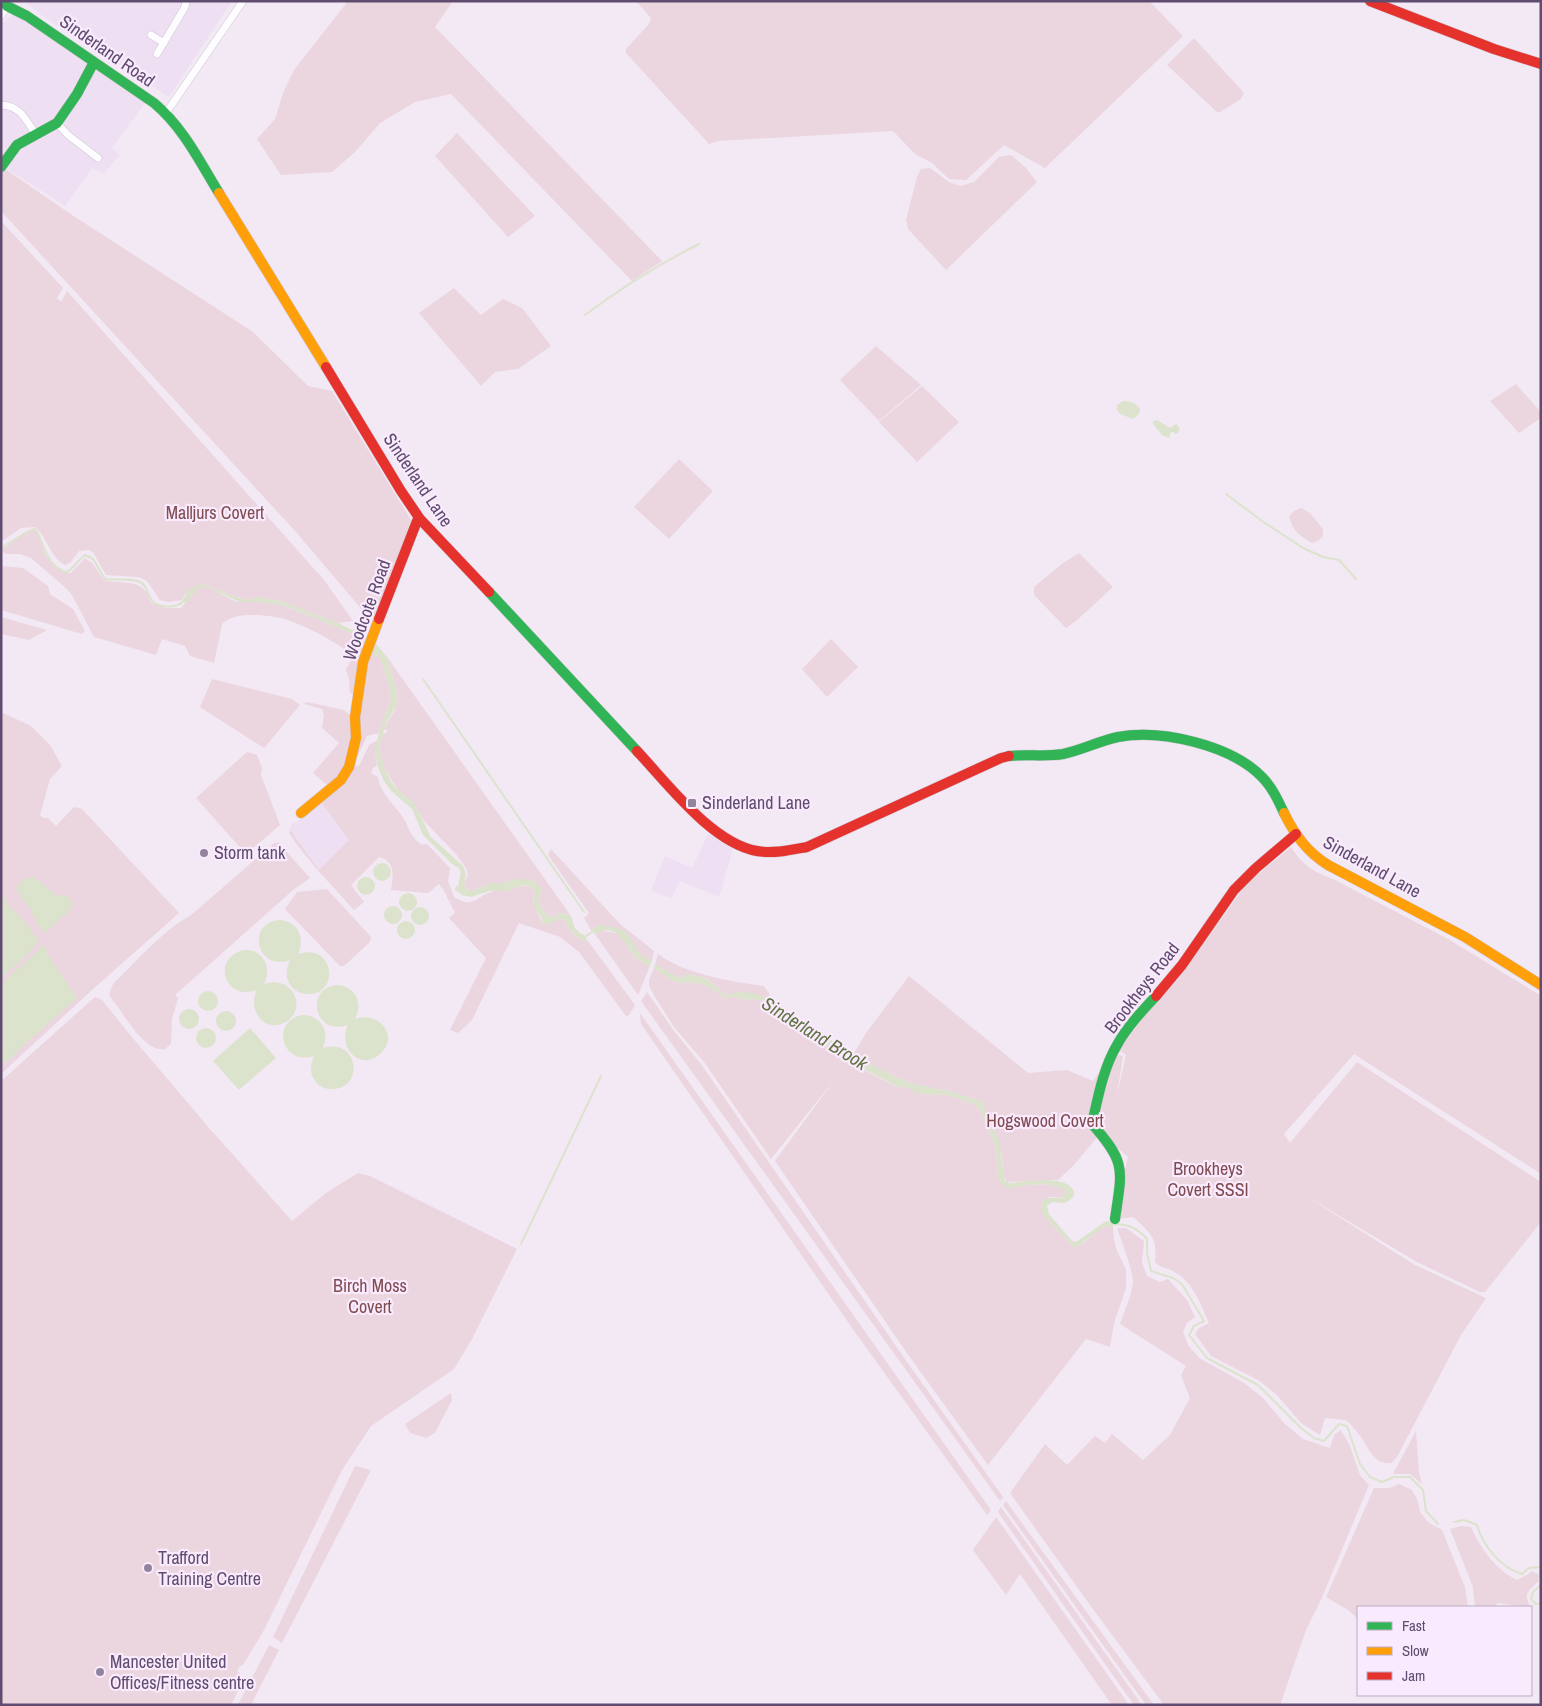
<svg xmlns="http://www.w3.org/2000/svg" width="1542" height="1706" font-family="'Archivo Narrow',sans-serif">
<style>
.residential{fill:#efdff3}
.green{fill:#ebd5de}
.water{fill:#dce3cc}
.lines{fill:none;stroke-linecap:round;stroke-linejoin:round}
.stream{stroke:#dce3cc;stroke-width:2}
.street-casing{stroke:#cfc6d4;stroke-width:8}
.fast-casing{stroke:#d0c7d5;stroke-width:11}
.slow-casing{stroke:#d0c7d5;stroke-width:11}
.jam-casing{stroke:#d0c7d5;stroke-width:11}
.street{stroke:#fdfcfe;stroke-width:7}
.fast{stroke:#30b455;stroke-width:10}
.slow{stroke:#ff9f0a;stroke-width:10}
.jam{stroke:#e5322d;stroke-width:10}
.poi-dot{fill:#93839e;stroke:#faeafd;stroke-width:2}
.labels{text-anchor:middle;stroke-width:4.5;stroke-linejoin:round;paint-order:stroke}
.street-label{font-size:18px;fill:#604c6f;stroke:#faeafd}
.park-label{font-size:18px;fill:#7f4c50;stroke:#faeafd}
.poi-label{font-size:18px;fill:#604c6f;stroke:#faeafd;text-anchor:start}
.water-label{font-size:19px;font-style:italic;fill:#607342;stroke:#faeafd}
</style>
<rect width="100%" height="100%" fill="#f2e9f5"/>
<path class="residential" d="M 24,1 L 232,1 L 169,97 L 45,18 Z
M 13,14 L 22,18 L 145,103 L 112,148 L 120,155 L 103,174 L 92,168 L 65,206 L 1,165 L 1,24 Z
M 320,801 L 349,840 L 319,870 L 290,828 Z
M 709,832 L 733,849 L 719,897 L 680,881 L 672,897 L 669,898 L 651,890 L 665,856 L 692,868 Z"/>
<path class="green" d="M 348,1 L 453,1 L 435,27 L 662,261 L 632,281 L 451,94 L 415,102 L 380,123 L 355,152 L 332,172 L 281,175 L 257,139 L 275,119 L 283,93 L 294,70 Z
M 636,1 L 1149,1 L 1183,36 L 1045,168 L 1004,145 L 966,180 L 949,179 L 932,163 L 915,154 L 893,131 L 718,141 L 709,144 L 626,53 L 626,49 L 649,24 L 651,18 Z
M 1194,38 L 1244,93 L 1241,99 L 1220,112 L 1217,112 L 1167,65 Z
M 457,133 L 535,216 L 508,237 L 435,156 Z
M 1011,155 L 1026,168 L 1037,182 L 946,270 L 908,229 L 906,220 L 917,177 L 921,169 L 930,168 L 949,182 L 961,186 L 974,182 L 999,157 Z
M 1,166 L 69,213 L 253,332 L 308,386 L 332,391 L 411,520 L 377,618 L 369,618 L 296,532 L 1,211 Z
M 1,221 L 63,288 L 57,298 L 61,302 L 67,291 L 324,580 L 353,621 L 338,623 L 281,601 L 258,597 L 245,600 L 202,584 L 185,594 L 182,600 L 169,602 L 160,600 L 147,581 L 139,577 L 106,575 L 93,552 L 88,550 L 79,551 L 70,563 L 65,565 C 49,556 48,538 35,527 L 21,528 L 1,542 Z
M 454,288 L 481,315 L 503,299 L 522,308 L 551,346 L 518,369 L 495,372 L 481,386 L 419,313 Z
M 876,346 L 921,385 L 879,421 L 840,380 Z
M 1516,384 L 1541,412 L 1541,418 L 1519,433 L 1490,401 Z
M 922,386 L 959,422 L 917,462 L 879,422 Z
M 679,459 L 713,491 L 669,539 L 634,507 Z
M 1301,508 L 1310,513 L 1323,529 L 1323,536 L 1318,541 L 1312,543 C 1300,536 1293,531 1289,517 L 1294,511 Z
M 33,531 L 36,531 L 38,535 C 44,552 50,572 71,573 L 85,558 L 93,564 L 104,580 C 117,584 138,579 146,592 C 149,596 149,600 151,603 L 166,608 L 181,608 L 198,588 L 203,587 L 212,589 L 236,602 L 257,602 L 282,605 L 340,628 L 350,633 L 358,641 L 367,643 L 354,693 L 350,693 L 349,680 L 346,669 L 351,661 L 350,654 C 338,642 298,622 281,618 C 266,615 233,611 222,624 L 214,663 L 190,656 L 185,646 L 162,639 L 156,655 L 94,637 L 72,595 L 67,589 L 31,558 L 20,554 L 6,554 L 1,550 L 26,533 Z
M 1079,553 L 1113,587 L 1076,621 L 1066,628 L 1034,595 L 1034,587 L 1063,563 Z
M 1,566 L 23,568 L 48,586 L 50,594 L 73,609 L 85,631 L 82,634 L 1,610 Z
M 1,617 L 47,630 L 29,640 L 1,634 Z
M 831,639 L 858,667 L 827,697 L 802,669 Z
M 372,652 L 380,658 L 389,684 L 391,700 L 382,722 L 379,733 L 367,736 L 356,760 L 353,760 L 365,672 Z
M 387,657 L 571,916 C 565,912 558,914 552,917 L 546,915 L 538,902 L 542,888 L 515,879 L 505,883 L 490,883 L 473,891 L 470,891 L 465,888 L 464,883 L 468,875 L 466,868 L 456,854 L 424,821 L 419,812 L 403,794 L 398,790 L 384,768 L 379,749 L 383,734 L 387,732 L 387,730 L 384,730 C 386,721 394,714 396,705 C 400,692 390,670 387,657 Z
M 212,679 L 292,699 L 300,705 L 264,748 L 200,707 Z
M 307,702 L 344,710 L 352,716 L 353,735 L 343,773 L 327,785 L 313,773 L 339,743 L 322,728 L 324,715 L 322,709 L 304,704 Z
M 1,712 L 31,726 L 50,745 L 62,766 L 50,779 L 40,815 L 43,818 L 48,818 L 56,826 L 74,807 L 82,809 L 179,913 L 92,990 L 1,1074 Z
M 378,740 L 375,754 L 377,766 L 373,768 L 371,773 L 378,777 C 380,793 393,803 402,816 C 410,828 409,836 422,845 L 427,844 L 450,868 L 448,881 L 454,897 C 474,910 477,895 494,891 C 498,890 502,891 506,891 C 514,890 521,885 529,886 L 536,893 L 533,900 L 542,923 L 550,924 L 558,919 L 565,920 C 569,931 575,936 585,942 L 588,941 L 635,1005 L 629,1015 L 626,1016 L 579,952 L 560,937 L 519,923 L 472,1020 L 458,1033 L 450,1030 L 486,958 L 449,918 L 455,913 L 443,889 L 439,884 L 428,893 L 391,890 C 393,877 396,861 379,857 L 351,885 L 364,902 L 354,910 C 332,885 307,861 289,833 L 293,823 L 295,824 L 290,829 L 319,870 L 349,840 L 320,801 L 352,765 L 359,766 L 369,745 Z
M 247,752 L 257,755 L 262,768 L 261,775 L 280,825 L 246,854 L 196,798 Z
M 278,842 L 310,878 L 293,890 L 175,995 L 178,998 L 172,1019 L 171,1044 L 165,1049 C 147,1053 127,1020 118,1007 C 115,1003 111,999 109,994 L 113,984 C 134,964 165,928 190,916 L 273,844 Z
M 1291,847 C 1303,865 1311,871 1331,878 L 1448,939 L 1541,996 L 1541,1174 L 1354,1054 L 1284,1134 L 1290,1143 L 1357,1062 L 1541,1182 L 1541,1222 L 1485,1292 L 1480,1292 L 1417,1262 L 1301,1193 L 1415,1265 L 1486,1298 L 1461,1335 L 1397,1457 L 1391,1463 C 1372,1465 1368,1444 1357,1432 C 1354,1428 1350,1424 1346,1420 L 1325,1418 L 1320,1435 L 1301,1423 L 1277,1395 L 1258,1380 L 1211,1356 L 1195,1334 L 1199,1328 L 1209,1323 C 1202,1307 1193,1282 1176,1273 C 1169,1268 1162,1269 1155,1262 C 1158,1238 1150,1232 1133,1217 L 1118,1219 L 1121,1186 L 1128,1157 L 1118,1148 L 1098,1136 L 1074,1165 L 1058,1180 L 1007,1182 L 1004,1177 L 1002,1156 L 982,1102 L 953,1092 L 910,1083 L 887,1073 L 853,1055 L 866,1033 L 909,976 L 1028,1073 L 1067,1070 L 1093,1081 L 1103,1067 L 1110,1053 L 1123,1056 L 1117,1095 L 1126,1055 L 1119,1050 L 1143,1018 L 1178,979 L 1247,883 Z
M 551,849 L 620,924 L 654,951 L 652,961 C 638,956 634,947 627,934 L 598,925 L 591,930 L 584,918 L 589,913 L 548,855 Z
M 327,889 L 371,937 L 370,942 L 344,966 L 340,966 L 285,909 L 297,892 Z
M 600,931 C 629,932 620,943 636,957 C 640,961 645,964 650,966 L 638,995 L 595,934 Z
M 658,954 C 684,974 733,982 764,986 L 773,1000 C 754,993 745,992 725,995 C 711,981 707,975 686,975 L 682,978 L 677,977 L 655,964 Z
M 654,968 L 675,982 L 696,983 L 707,986 L 725,998 L 735,997 L 745,1000 L 753,999 L 765,1001 L 776,1006 L 791,1020 L 821,1039 L 848,1058 L 848,1062 L 897,1087 L 905,1087 L 920,1094 L 947,1095 L 971,1103 L 980,1109 L 996,1148 L 998,1178 L 1008,1188 C 1026,1186 1049,1180 1066,1191 L 1063,1197 L 1049,1197 L 1042,1204 L 1051,1223 L 1072,1246 L 1085,1242 L 1097,1231 L 1105,1226 L 1113,1228 L 1114,1239 L 1116,1248 L 1126,1270 L 1126,1288 L 1114,1323 L 1110,1347 L 1086,1339 L 988,1465 L 909,1356 L 775,1161 L 835,1079 L 771,1159 L 704,1062 L 674,1027 L 655,997 L 649,986 L 649,980 Z
M 647,992 L 674,1031 L 701,1064 L 900,1352 L 1003,1497 L 1000,1501 L 641,1001 Z
M 95,997 L 102,1000 L 131,1036 L 210,1129 L 292,1221 L 326,1193 L 358,1173 L 370,1176 L 517,1249 L 472,1339 L 454,1369 L 371,1426 L 342,1470 L 264,1630 L 243,1665 L 240,1666 L 237,1671 L 241,1674 L 243,1681 L 231,1705 L 1,1705 L 1,1081 Z
M 640,1013 L 991,1510 L 987,1515 L 857,1335 L 641,1024 Z
M 1117,1228 L 1126,1228 L 1144,1241 L 1142,1263 L 1147,1276 L 1160,1282 L 1168,1279 L 1187,1300 L 1195,1317 L 1187,1323 L 1183,1331 L 1188,1345 L 1199,1358 L 1244,1383 L 1262,1397 L 1285,1424 L 1303,1439 L 1330,1448 L 1334,1435 L 1341,1430 L 1350,1446 L 1360,1475 L 1369,1485 L 1320,1602 L 1306,1630 L 1280,1705 L 1164,1705 L 1090,1605 L 1010,1493 L 1045,1444 L 1067,1465 L 1095,1436 L 1105,1443 L 1112,1434 L 1143,1460 L 1170,1435 L 1190,1398 L 1181,1375 L 1186,1366 L 1120,1324 C 1124,1311 1132,1296 1133,1282 C 1133,1270 1121,1240 1117,1228 Z
M 451,1393 L 452,1400 L 435,1433 L 426,1438 L 410,1433 L 405,1424 Z
M 1416,1431 L 1419,1473 L 1422,1484 L 1410,1474 L 1393,1474 Z
M 355,1466 L 371,1470 L 282,1643 L 273,1637 Z
M 1399,1484 L 1412,1490 L 1418,1501 L 1420,1512 L 1429,1523 L 1442,1530 L 1465,1587 L 1468,1607 L 1358,1607 L 1358,1619 L 1348,1610 L 1326,1597 L 1374,1488 L 1390,1488 Z
M 1006,1501 L 1154,1705 L 1146,1705 L 1003,1505 Z
M 1001,1507 L 1142,1705 L 1134,1705 L 998,1512 Z
M 996,1517 L 1129,1705 L 1112,1705 L 1020,1574 L 1006,1595 L 973,1550 Z
M 1461,1526 L 1471,1527 C 1481,1549 1495,1569 1517,1580 L 1527,1575 L 1532,1571 L 1539,1575 L 1538,1582 C 1527,1591 1524,1594 1530,1607 L 1497,1603 L 1496,1607 L 1475,1607 L 1473,1587 L 1450,1529 Z
M 269,1645 L 279,1650 L 251,1705 L 238,1705 Z"/>
<path class="water" d="M 1123,401 C 1130,401 1136,403 1140,409 L 1139,414 L 1133,419 L 1120,414 L 1117,410 L 1117,405 Z
M 1157,420 L 1170,428 L 1176,424 L 1180,428 L 1178,433 L 1176,434 L 1173,432 L 1171,432 L 1169,438 L 1162,435 L 1153,424 L 1153,421 Z
M 202,584 L 245,600 L 258,597 L 281,601 L 338,623 L 369,638 L 367,643 L 358,641 L 350,633 L 340,628 L 283,605 L 257,602 L 239,602 L 212,589 L 203,587 L 198,588 L 186,603 L 182,601 C 187,592 192,585 202,584 Z
M 376,644 L 387,657 L 396,688 L 397,704 L 386,723 L 379,749 L 384,768 L 392,783 L 398,790 L 413,802 L 419,812 L 430,836 L 463,866 L 466,874 L 464,885 L 467,890 L 473,891 L 490,883 L 505,883 L 515,879 L 532,880 L 542,888 L 538,902 L 546,915 L 552,917 L 563,913 L 571,916 L 575,928 L 581,934 L 583,934 L 588,941 L 585,942 C 575,936 569,931 565,920 L 558,919 L 550,924 L 542,923 L 541,917 L 533,905 L 535,892 L 529,886 L 525,885 L 507,891 L 489,891 L 471,897 L 462,895 L 455,890 L 456,886 L 458,886 L 461,872 L 459,868 L 452,864 L 423,835 L 412,809 L 390,790 L 384,781 L 378,767 L 375,754 L 375,749 L 382,722 L 391,700 L 389,684 L 380,658 L 372,652 Z
M373 872a9 9 0 1 1 18 0a9 9 0 1 1-18 0Z
M 33,876 L 57,896 L 64,895 L 72,900 L 72,908 L 45,933 L 36,922 L 31,910 L 17,891 L 18,884 L 25,879 Z
M357 886a9 9 0 1 1 18 0a9 9 0 1 1-18 0Z
M399 902a9 9 0 1 1 18 0a9 9 0 1 1-18 0Z
M 1,896 L 5,898 L 8,906 L 19,915 L 39,940 L 27,955 L 1,978 Z
M384 915a9 9 0 1 1 18 0a9 9 0 1 1-18 0Z
M411 916a9 9 0 1 1 18 0a9 9 0 1 1-18 0Z
M 281,920 C 299,923 305,938 298,954 C 335,942 340,995 308,994 C 301,994 295,991 291,986 C 285,978 286,969 290,960 C 255,972 246,921 281,920 Z
M397 930a9 9 0 1 1 18 0a9 9 0 1 1-18 0Z
M 598,925 C 608,926 621,927 628,935 C 638,947 634,954 652,961 L 650,966 C 645,964 640,961 636,957 C 623,945 618,921 595,934 L 591,930 Z
M 44,945 L 49,956 L 77,998 L 26,1043 L 8,1061 L 1,1064 L 1,984 Z
M 244,950 C 264,949 272,968 264,984 C 291,974 309,1007 286,1022 C 264,1034 247,1010 257,990 C 224,1002 211,957 244,950 Z
M 655,964 L 677,977 L 682,978 L 686,975 C 706,975 711,981 725,995 L 737,992 L 754,993 L 773,1000 L 781,1005 L 803,1023 L 826,1036 L 853,1055 L 887,1073 L 910,1083 L 953,1092 L 982,1102 L 999,1141 L 1005,1181 L 1010,1183 C 1023,1182 1069,1174 1074,1192 C 1075,1198 1069,1201 1064,1203 L 1053,1202 L 1047,1206 L 1049,1214 L 1072,1241 L 1076,1242 L 1106,1221 L 1113,1223 L 1113,1228 L 1105,1226 L 1077,1247 L 1075,1248 L 1072,1246 L 1043,1214 C 1037,1194 1051,1199 1063,1197 L 1066,1191 C 1049,1180 1026,1186 1008,1188 L 1001,1183 L 998,1178 L 996,1148 L 980,1109 L 971,1103 L 947,1095 L 920,1094 L 905,1087 L 898,1087 L 848,1061 L 848,1058 L 821,1039 L 791,1020 L 776,1006 L 765,1001 L 753,999 L 745,1000 L 735,997 L 725,998 L 707,986 L 696,983 L 675,982 L 654,968 Z
M 339,985 C 357,988 363,1004 355,1019 C 379,1010 400,1037 380,1054 C 360,1072 337,1047 348,1025 C 313,1037 304,986 339,985 Z
M198 1001a10 10 0 1 1 20 0a10 10 0 1 1-20 0Z
M179 1019a10 10 0 1 1 20 0a10 10 0 1 1-20 0Z
M216 1021a10 10 0 1 1 20 0a10 10 0 1 1-20 0Z
M 302,1015 C 321,1015 330,1031 323,1048 C 358,1037 365,1087 334,1089 C 327,1090 320,1087 316,1082 C 309,1074 310,1065 314,1056 C 282,1066 270,1022 302,1015 Z
M 250,1028 L 276,1058 L 239,1090 L 213,1061 Z
M196 1038a10 10 0 1 1 20 0a10 10 0 1 1-20 0Z"/>
<g class="lines">
<path class="stream" d="M 585,315 C 621,288 659,264 699,244
M 1226,494 L 1262,521 L 1303,548 L 1323,557 L 1339,560 L 1356,579
M 1,548 L 27,532 L 35,529 L 37,532 C 45,548 48,568 67,572 C 75,567 78,560 85,555 L 93,559 L 105,579 C 115,581 129,577 140,582 C 148,586 147,595 152,601 C 159,608 179,609 184,600
M 423,679 L 584,912
M 585,937 L 593,931
M 1112,1224 C 1128,1224 1136,1227 1147,1239 L 1147,1253 L 1151,1271 L 1173,1278 L 1182,1284 L 1204,1321 L 1194,1326 L 1189,1335 L 1207,1358 L 1258,1385 L 1300,1427 L 1314,1438 L 1324,1441 L 1339,1424 L 1347,1426 L 1360,1464 L 1370,1477 L 1382,1482 L 1394,1477 L 1410,1477 L 1423,1490 L 1426,1511 L 1438,1524
M 521,1244 L 601,1076
M 1454,1522 L 1464,1520 L 1477,1525 C 1483,1546 1501,1568 1522,1574 L 1529,1568 L 1541,1567
M 1541,1585 L 1533,1592 L 1531,1599 L 1536,1604 L 1541,1603"/>
<defs>
<path id="street" d="M 1,16 L 7,6
M 151,35 L 164,43
M 157,54 L 185,7 L 186,1
M 1,105 C 21,106 26,120 36,135
M 166,113 L 243,1
M 57,123 L 68,135 L 98,158"/>
<path id="fast" d="M 3,1 L 7,6 L 27,16 L 154,103 C 183,127 200,162 219,193
M 1,167 L 17,145 L 57,123 L 77,94 L 94,62
M 489,592 L 637,751
M 1009,756 C 1027,754 1045,757 1063,754 C 1082,750 1099,741 1118,737 C 1161,729 1231,745 1262,777 C 1272,787 1278,800 1284,813
M 1115,1219 C 1122,1170 1127,1163 1092,1124 C 1098,1097 1103,1069 1117,1045 C 1127,1027 1142,1011 1156,996"/>
<path id="slow" d="M 219,193 L 326,367
M 301,813 L 341,780 L 349,767 L 356,738 L 355,717 L 363,662 L 379,619
M 1284,813 C 1295,835 1307,852 1328,865 L 1465,937 L 1541,985"/>
<path id="jam" d="M 1370,1 L 1494,49 L 1541,64
M 326,367 L 401,491 L 420,519 L 489,592
M 379,619 L 417,521 L 420,519
M 637,751 C 668,784 712,843 757,851 C 774,854 791,850 807,847 L 1001,758 L 1009,756
M 1156,996 L 1182,965 L 1234,890 L 1256,868 L 1296,834"/>
</defs>
<use href="#street" class="street-casing"/>
<use href="#fast" class="fast-casing"/>
<use href="#slow" class="slow-casing"/>
<use href="#jam" class="jam-casing"/>
<use href="#street" class="street"/>
<use href="#fast" class="fast"/>
<use href="#slow" class="slow"/>
<use href="#jam" class="jam"/>
</g>
<g class="poi-dot">
<rect x="687" y="798" width="10" height="10" rx="2.5"/>
<circle cx="204" cy="853" r="5"/>
<circle cx="148" cy="1568" r="5"/>
<circle cx="100" cy="1672" r="5"/>
</g>
<g class="labels">
<g class="street-label">
<text transform="translate(107 51) rotate(35)" y="6">Sinderland Road</text>
<text transform="translate(418 480) rotate(56)" y="6">Sinderland Lane</text>
<text transform="translate(367 610) rotate(-70)" y="6">Woodcote Road</text>
<text transform="translate(1372 867) rotate(29)" y="6">Sinderland Lane</text>
<text transform="translate(1142 988) rotate(-52)" y="6">Brookheys Road</text>
</g>
<g class="park-label">
<text x="215" y="519">Malljurs Covert</text>
<text x="1045" y="1127">Hogswood Covert</text>
<text x="1208" y="1175">Brookheys<tspan x="1208" dy="21">Covert SSSI</tspan></text>
<text x="370" y="1292">Birch Moss<tspan x="370" dy="21">Covert</tspan></text>
</g>
<g class="poi-label">
<text x="702" y="809">Sinderland Lane</text>
<text x="214" y="859">Storm tank</text>
<text x="158" y="1564">Trafford<tspan x="158" dy="21">Training Centre</tspan></text>
<text x="110" y="1668">Mancester United<tspan x="110" dy="21">Offices/Fitness centre</tspan></text>
</g>
<g class="water-label">
<text transform="translate(815 1033) rotate(32)" y="7">Sinderland Brook</text>
</g>
</g>
<rect width="1542" height="1706" fill="none" stroke="#604c6f" stroke-width="5"/>
<rect x="1357" y="1606" width="175" height="90" fill="#faeafd" stroke="#bcabc4"/>
<rect x="1367" y="1622" width="25" height="8" fill="#30b455" stroke="#bcabc4"/>
<text x="1402" y="1631" font-size="15" fill="#604c6f">Fast</text>
<rect x="1367" y="1647" width="25" height="8" fill="#ff9f0a" stroke="#bcabc4"/>
<text x="1402" y="1656" font-size="15" fill="#604c6f">Slow</text>
<rect x="1367" y="1672" width="25" height="8" fill="#e5322d" stroke="#bcabc4"/>
<text x="1402" y="1681" font-size="15" fill="#604c6f">Jam</text>
</svg>
